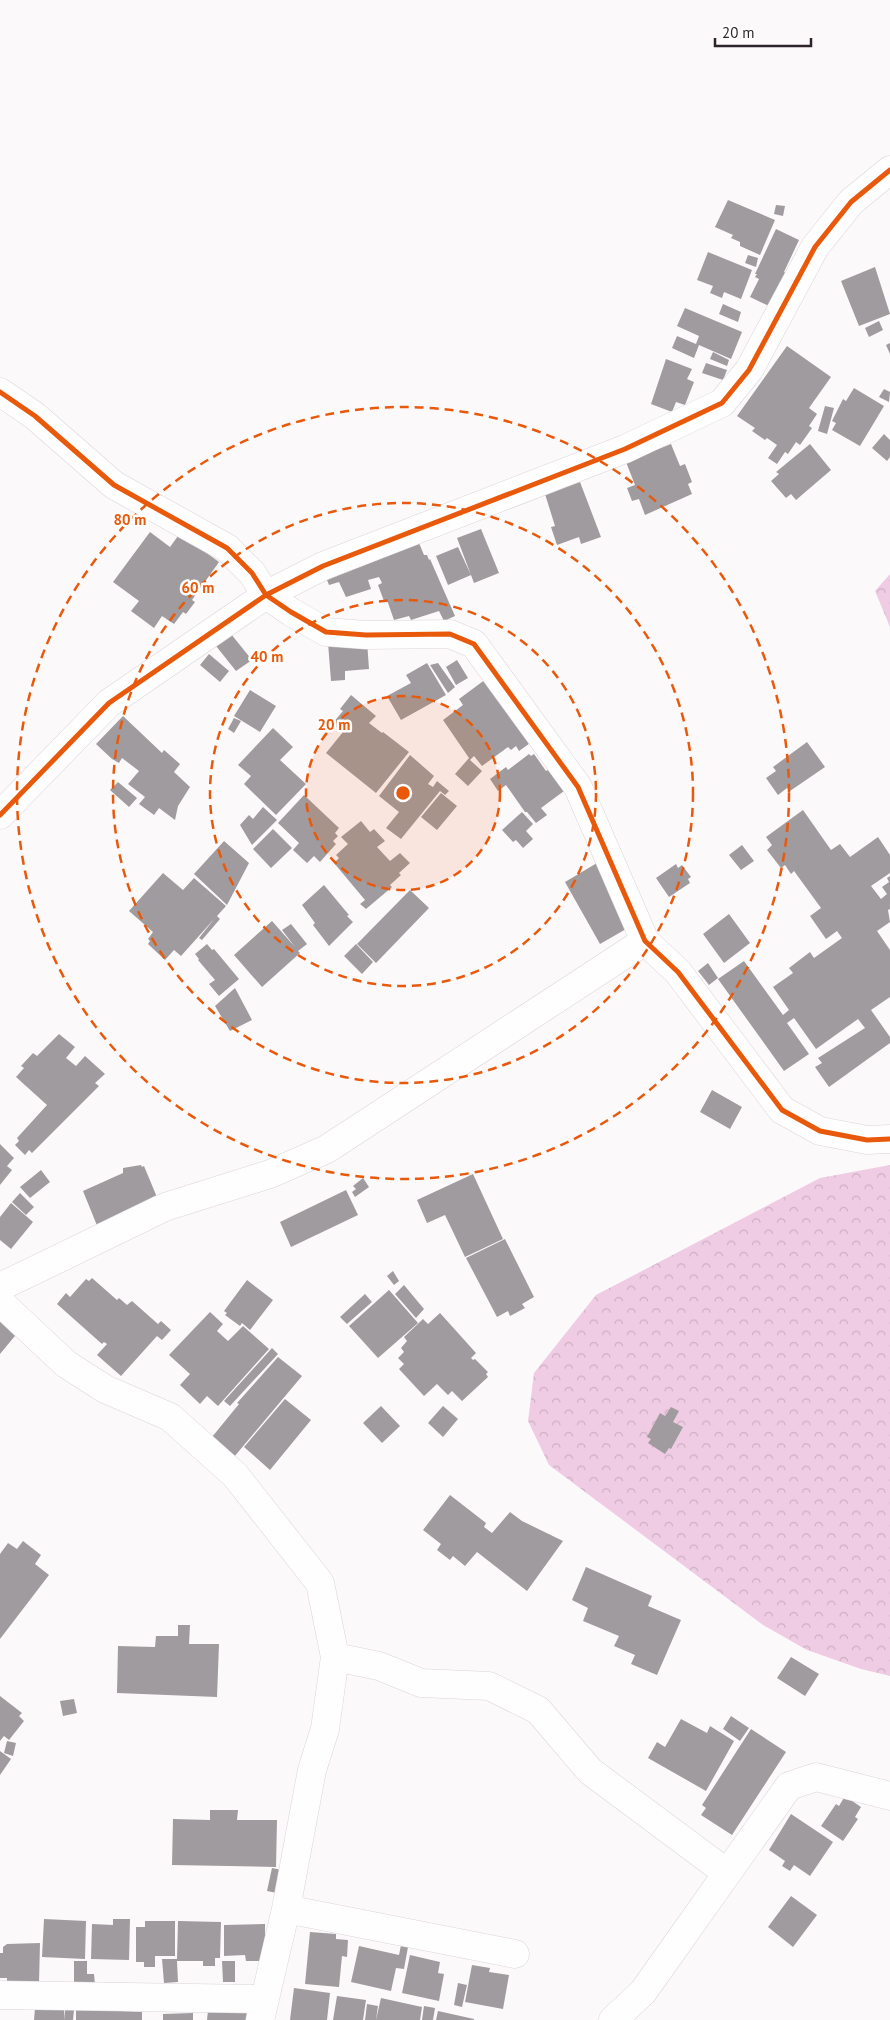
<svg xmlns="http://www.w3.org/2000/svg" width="890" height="2020" font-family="'PT Sans',sans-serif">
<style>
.forest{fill:url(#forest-crowns)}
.building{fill:#a09b9e}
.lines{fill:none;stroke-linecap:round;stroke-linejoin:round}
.minor-casing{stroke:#dbd5d9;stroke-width:29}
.minor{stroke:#fffefe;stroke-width:28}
.cycleway-casing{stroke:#fff;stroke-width:8}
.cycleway{stroke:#e8590c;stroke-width:5}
.ring{fill:none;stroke:#e8590c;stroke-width:2.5;stroke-dasharray:9 6}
.centre{fill:#e8590c;stroke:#fff;stroke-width:2.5}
.ring-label{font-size:15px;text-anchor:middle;font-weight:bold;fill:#e8590c;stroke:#fff;stroke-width:5;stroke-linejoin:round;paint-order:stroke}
</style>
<defs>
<pattern id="forest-crowns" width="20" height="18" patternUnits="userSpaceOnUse" patternTransform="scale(1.25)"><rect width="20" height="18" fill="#efcce3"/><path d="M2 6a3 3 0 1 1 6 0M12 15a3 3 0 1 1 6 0" fill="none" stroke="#cdafc3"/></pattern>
</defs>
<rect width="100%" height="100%" fill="#fcf9fb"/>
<path class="forest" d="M 890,574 L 890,627 L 875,591 Z
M 890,1165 L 890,1676 L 861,1669 L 807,1650 L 763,1625 L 549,1465 L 528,1421 L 534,1373 L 596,1295 L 820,1178 Z"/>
<path class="building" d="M 728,200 L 775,220 L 760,255 L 740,246 L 740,242 L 731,238 L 733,235 L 715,227 Z
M 776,205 L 785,206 L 783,216 L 774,214 Z
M 776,229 L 799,240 L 784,272 L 787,274 L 783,283 L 780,282 L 769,306 L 750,297 L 759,279 L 755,277 L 757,274 L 755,274 Z
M 708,252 L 752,270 L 741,299 L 724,292 L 722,298 L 710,293 L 713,286 L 697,280 Z
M 748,255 L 758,258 L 756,267 L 745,263 Z
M 875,267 L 890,314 L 859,326 L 841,281 Z
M 723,304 L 741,312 L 738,322 L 719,314 Z
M 685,308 L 742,332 L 731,359 L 699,345 L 694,358 L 672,348 L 677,336 L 696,344 L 699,336 L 677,326 Z
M 879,321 L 883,330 L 869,337 L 865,328 Z
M 890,343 L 890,354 L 886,345 Z
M 787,346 L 831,377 L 809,408 L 817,414 L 809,426 L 812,428 L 800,445 L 796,442 L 788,454 L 785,452 L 777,464 L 768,458 L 777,445 L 767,438 L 765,440 L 752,431 L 755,428 L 737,416 Z
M 713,352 L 729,360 L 727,366 L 710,359 Z
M 666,359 L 692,369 L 687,379 L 694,382 L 685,405 L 676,402 L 672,412 L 651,404 Z
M 706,363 L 727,370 L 723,380 L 702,373 Z
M 854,388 L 884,406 L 860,446 L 832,430 L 836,423 L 832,421 L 843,399 L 846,401 Z
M 884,389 L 890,392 L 889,402 L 879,397 Z
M 825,406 L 834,408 L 827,434 L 818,431 Z
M 884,434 L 890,440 L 890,457 L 887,461 L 872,448 Z
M 671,444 L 680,466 L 685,464 L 692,482 L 688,484 L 692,494 L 645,515 L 639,499 L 632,501 L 627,488 L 635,485 L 626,462 Z
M 810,444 L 831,470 L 796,500 L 791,494 L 786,498 L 771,481 L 779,474 L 776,472 Z
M 580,482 L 601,537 L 581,544 L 579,537 L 557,545 L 551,527 L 555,526 L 545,494 Z
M 481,529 L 499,573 L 474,583 L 457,538 Z
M 150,532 L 170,547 L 178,536 L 180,538 L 182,535 L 219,562 L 192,600 L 195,602 L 186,614 L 183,612 L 174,624 L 162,616 L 154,628 L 131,611 L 139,601 L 113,582 Z
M 419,543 L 424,555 L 427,555 L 429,560 L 430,559 L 455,616 L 444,621 L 439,611 L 411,620 L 409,616 L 394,620 L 387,600 L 384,601 L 378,585 L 382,583 L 379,577 L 368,580 L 371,589 L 346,597 L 339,582 L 329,585 L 327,580 Z
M 458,547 L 471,575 L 448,585 L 436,556 Z
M 231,634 L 252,660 L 236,671 L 216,646 Z
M 367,641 L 369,669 L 345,671 L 345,680 L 331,681 L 328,643 Z
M 209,654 L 229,671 L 220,682 L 200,665 Z
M 457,660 L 468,678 L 456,685 L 446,667 Z
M 427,663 L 446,695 L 401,720 L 387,696 L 411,683 L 406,675 Z
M 438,663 L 455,687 L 448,693 L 430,665 Z
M 486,679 L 533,741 L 519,751 L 516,746 L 511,750 L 508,747 L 482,766 L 474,756 L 470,760 L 482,771 L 468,786 L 455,774 L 469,758 L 443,720 L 463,705 L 459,699 Z
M 250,690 L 276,706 L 260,732 L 234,716 Z
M 351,695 L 376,716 L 369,723 L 382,733 L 383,732 L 409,752 L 376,793 L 326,753 L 343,732 L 332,724 L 343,711 L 340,709 Z
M 123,716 L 162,753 L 164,750 L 180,764 L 174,772 L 190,787 L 178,806 L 175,820 L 159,808 L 154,815 L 139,804 L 145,797 L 128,784 L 139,771 L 122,758 L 119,763 L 112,759 L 96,744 Z
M 234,718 L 241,721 L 234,733 L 228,729 Z
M 273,728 L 293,747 L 280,760 L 306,784 L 276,815 L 244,784 L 251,776 L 238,765 Z
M 807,742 L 825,767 L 790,791 L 787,788 L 778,795 L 766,778 L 776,771 L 773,767 Z
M 529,754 L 531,756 L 534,754 L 546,771 L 548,770 L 564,791 L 541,808 L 547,815 L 536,823 L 527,812 L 525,812 L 506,785 L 498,791 L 490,779 L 506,767 L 508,770 Z
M 410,755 L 434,776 L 428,784 L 433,787 L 437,781 L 449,791 L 445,795 L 440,791 L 401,839 L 386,828 L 399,812 L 379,796 Z
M 118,782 L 137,798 L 129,807 L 110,790 Z
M 441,793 L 457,806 L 437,830 L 421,817 Z
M 304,795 L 339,828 L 335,833 L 338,836 L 333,841 L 336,844 L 320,862 L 314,856 L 307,863 L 293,850 L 299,843 L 278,823 Z
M 263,807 L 277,820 L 252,845 L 240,825 L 249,815 L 253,819 Z
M 803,810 L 831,850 L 840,844 L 850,857 L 878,837 L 890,855 L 890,873 L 871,886 L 881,899 L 887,894 L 882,887 L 889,882 L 887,878 L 890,876 L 890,909 L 888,910 L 890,922 L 877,931 L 890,950 L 890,997 L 871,1010 L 890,1037 L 890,1043 L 829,1087 L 815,1067 L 822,1063 L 818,1058 L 865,1028 L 858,1019 L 816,1049 L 794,1018 L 787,1023 L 809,1054 L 784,1071 L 718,979 L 744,961 L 783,1015 L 789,1010 L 773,987 L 793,973 L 789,968 L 810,952 L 814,958 L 842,938 L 837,931 L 826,939 L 810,916 L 821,908 L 794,871 L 791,874 L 785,865 L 781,868 L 767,850 L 772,845 L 766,837 Z
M 522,812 L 533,824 L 526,831 L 533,839 L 523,848 L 516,840 L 513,842 L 502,830 Z
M 361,821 L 370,832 L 374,829 L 385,841 L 377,847 L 390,861 L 400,853 L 410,863 L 399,873 L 401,875 L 390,885 L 392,887 L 366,909 L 360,904 L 365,900 L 334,863 L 339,858 L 336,855 L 348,844 L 341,837 Z
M 273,829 L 292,848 L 271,868 L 253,849 Z
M 224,841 L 249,863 L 227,905 L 194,874 Z
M 742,845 L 754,861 L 741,870 L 729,855 Z
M 597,863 L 633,925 L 600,944 L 565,882 Z
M 676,864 L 678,868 L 682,865 L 691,877 L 688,879 L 690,883 L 669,897 L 656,878 Z
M 163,873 L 183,890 L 194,878 L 226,906 L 217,916 L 220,919 L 202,940 L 199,938 L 215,918 L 181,956 L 174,950 L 165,960 L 148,944 L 150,941 L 148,939 L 153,932 L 129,911 Z
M 324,885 L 349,915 L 347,916 L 353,922 L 329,946 L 313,925 L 315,923 L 302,905 Z
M 410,890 L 429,908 L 376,963 L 357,944 Z
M 729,914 L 750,943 L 724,963 L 703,934 Z
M 272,921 L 295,947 L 282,930 L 291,924 L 307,944 L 298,951 L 300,953 L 262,987 L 234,955 Z
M 207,944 L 212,950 L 214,949 L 239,979 L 219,996 L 209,984 L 215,980 L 198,960 L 199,959 L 195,954 Z
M 356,944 L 373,962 L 362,974 L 344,956 Z
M 708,963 L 718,978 L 709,985 L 698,971 Z
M 235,988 L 252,1020 L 230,1031 L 215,1006 Z
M 59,1034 L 75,1047 L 66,1058 L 76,1066 L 85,1056 L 105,1074 L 95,1083 L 99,1086 L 32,1153 L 29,1150 L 25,1155 L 15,1145 L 19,1141 L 17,1138 L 47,1105 L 16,1077 L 24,1068 L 21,1066 L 33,1053 L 37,1056 Z
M 712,1090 L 742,1107 L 730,1129 L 700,1112 Z
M 0,1144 L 14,1158 L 7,1166 L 12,1170 L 0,1185 Z
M 141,1165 L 142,1167 L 144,1166 L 159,1202 L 98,1228 L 83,1191 L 123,1173 L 123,1168 Z
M 41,1170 L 50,1182 L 30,1198 L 20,1187 Z
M 473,1174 L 503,1239 L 465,1257 L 445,1215 L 427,1223 L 417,1200 Z
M 363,1178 L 369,1187 L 355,1197 L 352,1192 L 356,1189 L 353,1186 Z
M 346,1190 L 358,1215 L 291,1247 L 280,1222 Z
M 20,1193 L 34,1207 L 26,1215 L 12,1202 Z
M 11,1203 L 33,1222 L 11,1249 L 0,1240 L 0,1217 Z
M 505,1239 L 534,1297 L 522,1304 L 525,1308 L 510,1316 L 508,1311 L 497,1317 L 466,1258 Z
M 393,1271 L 399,1281 L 394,1285 L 387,1276 Z
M 92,1278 L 117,1300 L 119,1298 L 127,1305 L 132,1301 L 158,1324 L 161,1321 L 171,1330 L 162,1340 L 157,1336 L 121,1376 L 97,1355 L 107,1344 L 104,1342 L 102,1344 L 57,1304 L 66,1293 L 70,1297 L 86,1279 L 89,1281 Z
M 247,1280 L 273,1300 L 250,1330 L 242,1323 L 240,1326 L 225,1315 L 227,1313 L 224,1311 Z
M 404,1285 L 424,1309 L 416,1318 L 395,1294 Z
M 389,1290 L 418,1323 L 378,1358 L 349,1326 Z
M 365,1294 L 372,1302 L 347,1324 L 340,1317 Z
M 210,1312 L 223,1324 L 217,1331 L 228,1341 L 243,1326 L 269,1349 L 218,1406 L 207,1396 L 200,1404 L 180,1385 L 190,1374 L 169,1355 Z
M 440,1313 L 476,1353 L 471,1358 L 473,1360 L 475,1359 L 488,1372 L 486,1374 L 488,1377 L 462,1401 L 452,1391 L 448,1395 L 437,1384 L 424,1396 L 399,1369 L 404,1364 L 398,1358 L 404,1352 L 401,1348 L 407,1341 L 404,1337 L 423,1319 L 428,1324 Z
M 0,1315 L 19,1331 L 0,1354 Z
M 272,1348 L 278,1354 L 230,1406 L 224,1401 Z
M 278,1357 L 302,1376 L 234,1457 L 212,1437 L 239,1404 L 237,1403 Z
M 285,1399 L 311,1420 L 270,1470 L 244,1447 Z
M 381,1406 L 400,1426 L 382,1443 L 363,1423 Z
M 443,1406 L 458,1419 L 443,1437 L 428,1423 Z
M 671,1407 L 679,1411 L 673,1422 L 683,1427 L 671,1449 L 669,1448 L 665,1454 L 648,1443 L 651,1439 L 647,1437 L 660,1413 L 665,1416 Z
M 450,1495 L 486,1523 L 484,1527 L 492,1533 L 510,1512 L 522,1521 L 563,1541 L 527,1591 L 477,1552 L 465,1566 L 453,1556 L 450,1560 L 437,1550 L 441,1544 L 423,1530 Z
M 23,1541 L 41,1555 L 35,1564 L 49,1575 L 0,1639 L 0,1554 L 8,1543 L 17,1549 Z
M 586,1567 L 652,1596 L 648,1606 L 681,1620 L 657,1675 L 631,1664 L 635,1655 L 614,1646 L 619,1636 L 583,1621 L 588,1608 L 572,1600 Z
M 178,1625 L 190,1625 L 189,1644 L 219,1644 L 217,1697 L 117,1693 L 118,1646 L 155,1647 L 156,1636 L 178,1636 Z
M 791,1657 L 819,1674 L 805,1696 L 777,1678 Z
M 0,1696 L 22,1713 L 19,1716 L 24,1721 L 9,1740 L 4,1736 L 0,1741 Z
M 74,1699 L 77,1713 L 63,1716 L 60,1701 Z
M 731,1716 L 749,1728 L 740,1741 L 723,1729 Z
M 681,1719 L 707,1733 L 710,1726 L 734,1741 L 706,1791 L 648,1758 L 657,1742 L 665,1747 Z
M 751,1729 L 786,1752 L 732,1835 L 701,1815 L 706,1808 L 702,1805 Z
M 7,1741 L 16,1743 L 13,1756 L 4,1753 Z
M 0,1751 L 11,1759 L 0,1775 Z
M 845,1796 L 861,1807 L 855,1817 L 858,1819 L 843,1841 L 821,1826 L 836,1804 L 839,1806 Z
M 210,1810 L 238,1810 L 237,1820 L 277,1820 L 276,1867 L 172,1865 L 173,1819 L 210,1820 Z
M 791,1814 L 833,1842 L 810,1876 L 794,1865 L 790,1871 L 782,1866 L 785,1861 L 769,1850 Z
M 272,1868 L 282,1870 L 277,1893 L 267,1891 Z
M 791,1896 L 817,1915 L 793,1947 L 768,1927 Z
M 44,1919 L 86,1921 L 85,1959 L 42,1957 Z
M 113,1919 L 130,1919 L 129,1960 L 91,1959 L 92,1924 L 113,1925 Z
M 145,1921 L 175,1921 L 175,1956 L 155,1956 L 155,1967 L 144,1967 L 144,1962 L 136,1962 L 136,1927 L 145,1927 Z
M 178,1921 L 221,1922 L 220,1958 L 215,1958 L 215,1966 L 203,1966 L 203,1961 L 177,1961 L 178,1982 L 164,1983 L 162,1959 L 177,1959 Z
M 265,1924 L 265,1961 L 246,1961 L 245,1955 L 224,1956 L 224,1925 Z
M 310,1932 L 336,1934 L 336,1939 L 348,1940 L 347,1957 L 342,1956 L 339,1987 L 305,1984 Z
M 40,1943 L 39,1983 L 7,1982 L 7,1978 L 0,1978 L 0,1953 L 3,1953 L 3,1947 L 7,1944 Z
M 401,1945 L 408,1947 L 404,1969 L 396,1968 L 391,1991 L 351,1982 L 359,1946 L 399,1955 Z
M 410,1955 L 440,1962 L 438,1973 L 444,1974 L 439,2001 L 402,1993 Z
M 74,1961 L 87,1961 L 87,1974 L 94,1974 L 95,1984 L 74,1982 Z
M 222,1961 L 235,1961 L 235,1982 L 223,1982 Z
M 472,1965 L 490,1968 L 489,1972 L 509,1975 L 503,2009 L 465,2002 Z
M 458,1983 L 467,1985 L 462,2007 L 454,2005 Z
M 294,1988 L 330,1993 L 327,2020 L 290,2020 Z
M 337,1996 L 366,2000 L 363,2020 L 333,2020 Z
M 381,1998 L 422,2007 L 420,2020 L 376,2020 Z
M 367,2004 L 378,2006 L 376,2020 L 365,2020 Z
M 424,2006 L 435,2008 L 433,2020 L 422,2020 Z
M 35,2008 L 64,2009 L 64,2020 L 34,2020 Z
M 76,2009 L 142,2012 L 142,2020 L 76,2020 Z
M 65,2010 L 74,2010 L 73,2020 L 64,2020 Z
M 208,2011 L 248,2013 L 248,2020 L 207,2020 Z
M 438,2011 L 474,2019 L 474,2020 L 436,2020 Z
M 193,2013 L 193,2020 L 163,2020 L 163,2014 Z"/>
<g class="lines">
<defs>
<path id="minor" d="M 0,392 L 35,416 L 114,485 L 227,548 L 252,573 L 266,595 L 291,612 L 326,632 L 366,635 L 450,634 L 474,644 L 578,787 L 645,941 L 678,972 L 782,1110 L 820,1131 L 867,1140 L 890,1139
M 0,815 L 109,703 L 266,595 L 323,566 L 625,449 L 722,403 L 749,370 L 815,247 L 851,202 L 890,170
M 0,1287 L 165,1207 L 270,1174 L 327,1149 L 645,941
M 0,1302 L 66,1364 L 105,1389 L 170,1417 L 235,1475 L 320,1583 L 335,1657 L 325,1729 L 312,1770 L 286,1909 L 260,2020
M 335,1657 L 379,1666 L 421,1683 L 489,1686 L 538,1710 L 590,1771 L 727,1873
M 286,1909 L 515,1954
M 0,1995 L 264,1999
M 613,2020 L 643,1992 L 789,1786 L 816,1777 L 890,1796"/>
</defs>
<use href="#minor" class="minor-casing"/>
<use href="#minor" class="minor"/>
<defs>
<path id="cycleway" d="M 0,392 L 35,416 L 114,485 L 227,548 L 252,573 L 266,595 L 291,612 L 326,632 L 366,635 L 450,634 L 474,644 L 578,787 L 645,941 L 678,972 L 782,1110 L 820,1131 L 867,1140 L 890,1139
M 0,815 L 109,703 L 266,595 L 323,566 L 625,449 L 722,403 L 749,370 L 815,247 L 851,202 L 890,170"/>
</defs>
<use href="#cycleway" class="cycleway-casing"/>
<use href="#cycleway" class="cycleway"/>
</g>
<circle cx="403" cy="793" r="97" fill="#e8590c" fill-opacity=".12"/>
<g class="ring">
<circle cx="403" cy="793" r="97"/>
<circle cx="403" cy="793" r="193"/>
<circle cx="403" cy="793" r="290"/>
<circle cx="403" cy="793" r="386"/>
</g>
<circle cx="403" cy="793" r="8" class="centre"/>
<g class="ring-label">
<text x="130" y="525">80 m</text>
<text x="198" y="593">60 m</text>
<text x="267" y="662">40 m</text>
<text x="334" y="730">20 m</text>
</g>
<path d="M715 38v8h96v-8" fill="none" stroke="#2d242a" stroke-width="2.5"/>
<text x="722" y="38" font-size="15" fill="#2d242a" stroke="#ffffff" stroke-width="4" paint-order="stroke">20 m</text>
</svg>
